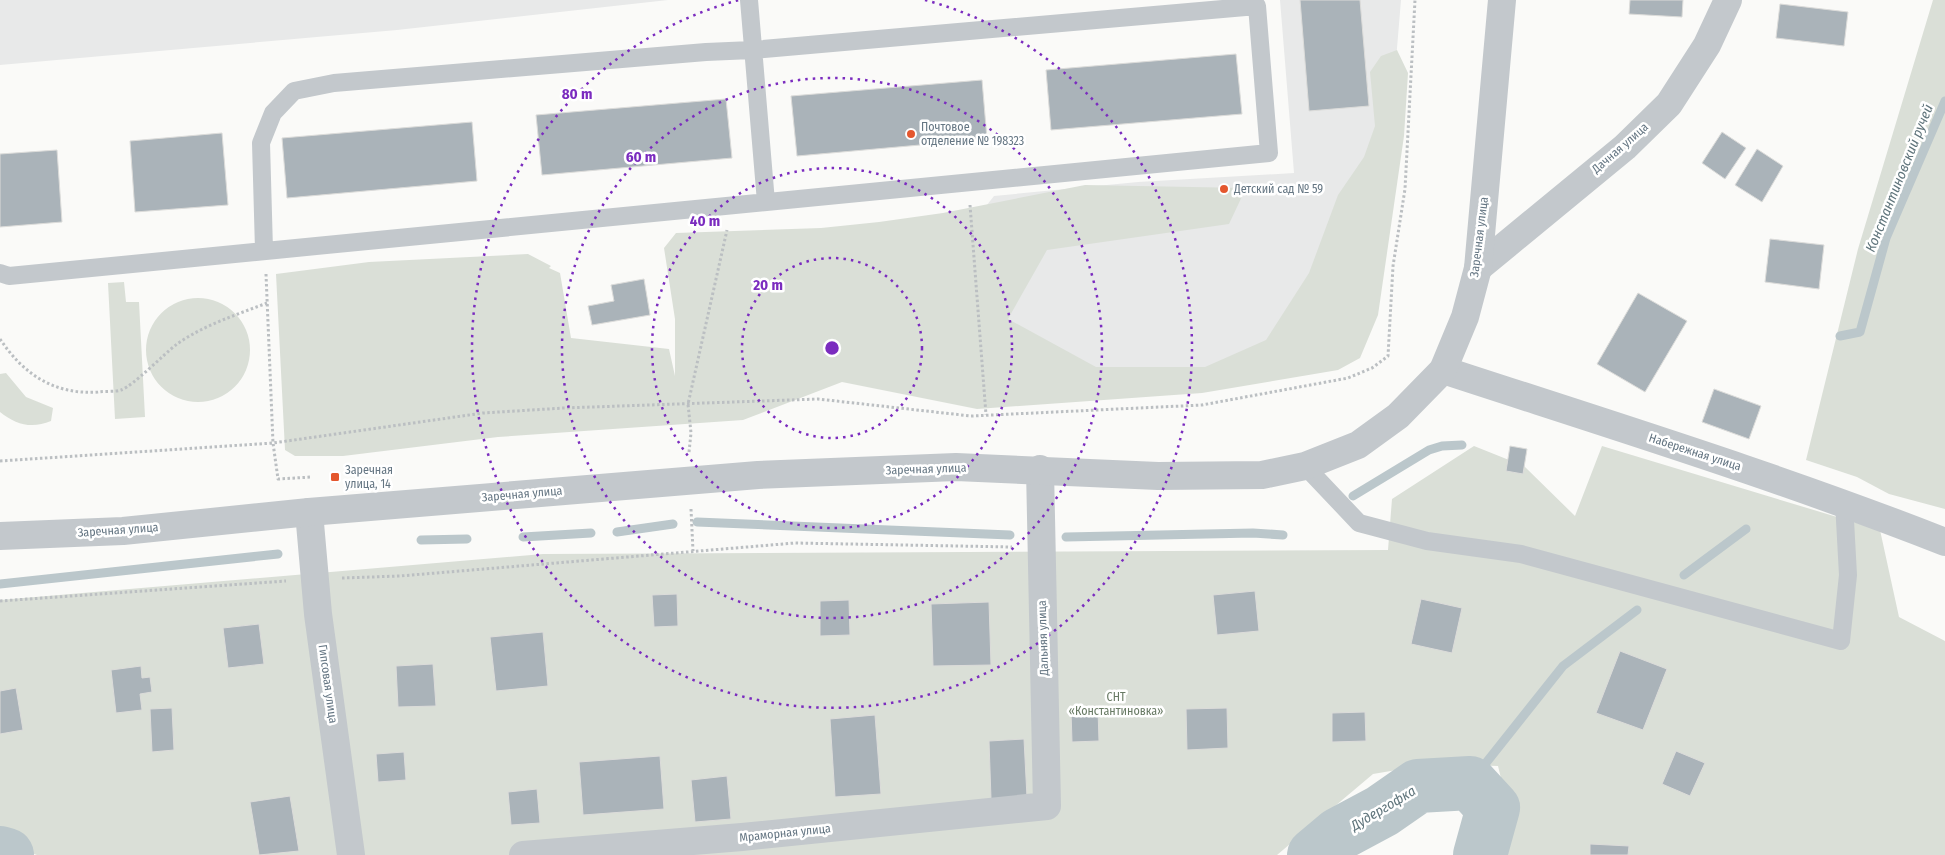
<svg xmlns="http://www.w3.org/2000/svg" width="1945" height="855" font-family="'Fira Sans Condensed',sans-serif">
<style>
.built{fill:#e8e9e9}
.green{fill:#dadfd7}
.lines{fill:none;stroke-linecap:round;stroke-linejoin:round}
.stream{stroke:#bbc7cb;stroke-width:9}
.river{stroke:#bbc7cb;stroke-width:54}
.building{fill:#aab3b9;stroke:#dcdcda}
.path{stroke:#bbbfc2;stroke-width:3;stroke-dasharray:2.5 2.5;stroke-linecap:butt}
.service{stroke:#c3c8cc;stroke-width:18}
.minor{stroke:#c3c8cc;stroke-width:28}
.tertiary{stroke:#c3c8cc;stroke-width:28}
.ring{fill:none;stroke:#7b2cbf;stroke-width:2.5;stroke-dasharray:2.5 5}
.poi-dot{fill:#e4572e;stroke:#fff;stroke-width:2}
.labels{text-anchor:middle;stroke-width:5;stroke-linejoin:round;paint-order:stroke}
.poi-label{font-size:12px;fill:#657683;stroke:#fff;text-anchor:start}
.street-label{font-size:12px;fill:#657683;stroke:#fff}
.park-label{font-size:12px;fill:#687a64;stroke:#fff}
.water-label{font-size:14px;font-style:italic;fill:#60757c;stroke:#fff}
.centre{fill:#7b2cbf;stroke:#fff;stroke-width:2.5}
.ring-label{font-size:15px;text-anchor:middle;font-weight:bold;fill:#7b2cbf;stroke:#fff;stroke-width:5;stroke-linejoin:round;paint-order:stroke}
</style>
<rect width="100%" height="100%" fill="#fafaf8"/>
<path class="built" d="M 0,0 L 668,0 L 397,30 L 0,65 Z
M 1280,0 L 1401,0 L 1394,84 L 1360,353 L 993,392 L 979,215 L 994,196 L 1138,182 L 1294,173 Z"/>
<path class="green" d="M 1933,0 L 1945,0 L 1945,509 L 1889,494 L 1857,477 L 1806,460 L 1858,249 Z
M 1397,50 L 1408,73 L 1404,136 L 1378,315 L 1360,358 L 1338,370 L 1202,393 L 977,409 L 842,382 L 743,420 L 498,437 L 343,456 L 295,456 L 285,450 L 276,274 L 369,262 L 528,254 L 551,266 L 549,268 L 560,273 L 571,338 L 669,349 L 675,376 L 675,319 L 664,248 L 676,233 L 821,228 L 879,222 L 943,213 L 1085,185 L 1246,188 L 1229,224 L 1047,250 L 1008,319 L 1096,367 L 1205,367 L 1266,340 L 1309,273 L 1338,195 L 1364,157 L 1375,126 L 1370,72 L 1381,56 Z
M 124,282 L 126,302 L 139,302 L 145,417 L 115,419 L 108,283 Z
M146 350a52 52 0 1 1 104 0a52 52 0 1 1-104 0Z
M 6,373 L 26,397 L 53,408 L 51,421 C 32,429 16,425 0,412 L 0,374 Z
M 1474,446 L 1524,466 L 1575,516 L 1602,446 L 1880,530 L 1899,617 L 1945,641 L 1945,855 L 1504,855 L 1511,819 L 1498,766 L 1432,764 L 1373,774 L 1277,855 L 37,855 L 0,842 L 0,600 L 543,554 L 1388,550 L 1392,499 Z"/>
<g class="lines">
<path class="stream" d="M 1840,336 L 1860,332 L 1886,238 L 1945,101
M 1353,496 L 1429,450 L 1442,446 L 1462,445
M 697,522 L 1010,535
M 617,532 L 673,524
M 523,537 L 591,533
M 1066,537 L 1253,533 L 1283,535
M 421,540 L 467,539
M 1684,575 L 1746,529
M 0,584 L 278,554
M 1470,783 L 1563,666 L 1637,610"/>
<path class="river" d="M 0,853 L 7,855
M 1314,855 L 1339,834 L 1382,811 L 1418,786 L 1470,783 L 1493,808 L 1480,855"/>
</g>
<path class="building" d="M 1300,0 L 1360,0 L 1369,106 L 1309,111 Z
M 1630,0 L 1683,0 L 1682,17 L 1629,14 Z
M 1780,4 L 1848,12 L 1844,46 L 1776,38 Z
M 1236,54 L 1242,114 L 1051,130 L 1046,70 Z
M 982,80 L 987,139 L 797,156 L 791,96 Z
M 726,99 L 732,158 L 542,175 L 536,115 Z
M 472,122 L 477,181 L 287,198 L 282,138 Z
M 1722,132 L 1746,148 L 1725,179 L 1702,163 Z
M 222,133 L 228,205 L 135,212 L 130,141 Z
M 1757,149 L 1783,166 L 1762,202 L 1735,185 Z
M 57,150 L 62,222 L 0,227 L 0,154 Z
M 1770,239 L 1824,245 L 1819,289 L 1765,282 Z
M 644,279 L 650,315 L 592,325 L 588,306 L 614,301 L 611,285 Z
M 1638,293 L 1687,321 L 1645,392 L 1597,364 Z
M 1714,389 L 1761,406 L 1749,439 L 1702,422 Z
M 1510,446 L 1527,449 L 1523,474 L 1506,471 Z
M 1255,591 L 1259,631 L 1217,635 L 1213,595 Z
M 677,594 L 678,626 L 654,627 L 652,595 Z
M 1421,599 L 1462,608 L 1452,653 L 1411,644 Z
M 849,600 L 850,635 L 820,636 L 820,601 Z
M 989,602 L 991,665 L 933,666 L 931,604 Z
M 259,624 L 264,664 L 228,668 L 223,628 Z
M 543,632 L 548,686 L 496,691 L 490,637 Z
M 1620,651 L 1667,669 L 1643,730 L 1596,713 Z
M 433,664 L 436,706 L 398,707 L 396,666 Z
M 141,666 L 142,678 L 150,677 L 152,692 L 140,694 L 142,710 L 116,713 L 111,670 Z
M 16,688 L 23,730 L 0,734 L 0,691 Z
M 172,708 L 174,750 L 152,752 L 150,709 Z
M 1227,708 L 1228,748 L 1187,750 L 1186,709 Z
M 1098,710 L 1099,741 L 1072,742 L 1071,711 Z
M 1365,712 L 1366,741 L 1332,742 L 1332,713 Z
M 875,715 L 881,794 L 835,797 L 830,719 Z
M 1024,739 L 1027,797 L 991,799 L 989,741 Z
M 1676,751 L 1705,763 L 1690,796 L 1662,784 Z
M 404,752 L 406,780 L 378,782 L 376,754 Z
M 660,756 L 664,809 L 583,815 L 579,762 Z
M 727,776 L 731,819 L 695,822 L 691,780 Z
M 537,789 L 540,823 L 511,825 L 508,792 Z
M 290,796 L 299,851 L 259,855 L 250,802 Z
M 1590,844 L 1629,846 L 1628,855 L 1590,855 Z"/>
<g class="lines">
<path class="path" d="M 970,205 L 986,415
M 266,274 L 273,443 L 278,479 L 312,477
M 0,339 C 24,375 55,395 98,392 C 105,391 115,392 121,390 C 133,386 164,354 177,344 C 204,325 236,315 267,303
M 689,452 L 691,433 L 688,404 L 727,230
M 0,461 L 273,443 L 483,413 L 564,408 L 818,399 L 971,416 L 1202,405 L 1348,378 L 1372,368 L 1388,356 L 1393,266 L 1405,189 L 1415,0
M 691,509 L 693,551
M 342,578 L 400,576 L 795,543 L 1012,547
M 0,601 L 286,581"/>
<path class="service" d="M 749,0 L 766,202
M 0,273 L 9,276 L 1269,153 L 1257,6 L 752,50 L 706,52 L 334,83 L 294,91 L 273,113 L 261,143 L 264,250
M 1305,466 L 1359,523 L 1427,541 L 1521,554 L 1841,641 L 1848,575 L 1844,502"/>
<path class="minor" d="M 1478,268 L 1625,147 L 1669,104 L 1707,45 L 1728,0
M 1443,370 C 1611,425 1780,477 1945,542
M 309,512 L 318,614 L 351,855
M 523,855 L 742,837 L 1047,806 L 1040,469"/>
<path class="tertiary" d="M 0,536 L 123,531 L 309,512 L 758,475 L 956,467 L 1158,476 L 1262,475 L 1305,466 L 1358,445 L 1398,416 L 1443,370 L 1465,317 L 1478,268 L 1502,0"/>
</g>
<g class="ring">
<circle cx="832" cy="348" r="90"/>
<circle cx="832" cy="348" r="180"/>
<circle cx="832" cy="348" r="270"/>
<path d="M925 0A360 360 0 1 1 739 0"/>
</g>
<g class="poi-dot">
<circle cx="911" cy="134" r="5"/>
<circle cx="1224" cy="189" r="5"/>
<rect x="330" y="472" width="10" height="10" rx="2.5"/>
</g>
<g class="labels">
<g class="poi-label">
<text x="921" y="131">Почтовое<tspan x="921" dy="14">отделение № 198323</tspan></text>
<text x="1234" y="193">Детский сад № 59</text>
<text x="345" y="474">Заречная<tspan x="345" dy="14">улица, 14</tspan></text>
</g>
<g class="street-label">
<text transform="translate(1620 148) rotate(-41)" y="4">Дачная улица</text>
<text transform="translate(1479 237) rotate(-83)" y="4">Заречная улица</text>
<text transform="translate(1695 452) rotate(18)" y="4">Набережная улица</text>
<text transform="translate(926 469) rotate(-2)" y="4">Заречная улица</text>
<text transform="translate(522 494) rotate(-5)" y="4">Заречная улица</text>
<text transform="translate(118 530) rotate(-4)" y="4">Заречная улица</text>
<text transform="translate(1043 638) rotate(-92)" y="4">Дальняя улица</text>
<text transform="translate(328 684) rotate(82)" y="4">Гипсовая улица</text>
<text transform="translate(785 833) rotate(-6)" y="4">Мраморная улица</text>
</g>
<g class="park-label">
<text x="1116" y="701">СНТ<tspan x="1116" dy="14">«Константиновка»</tspan></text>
</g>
<g class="water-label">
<text transform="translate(1899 178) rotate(-68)" y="5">Константиновский ручей</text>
<text transform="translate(1383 808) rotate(-31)" y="5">Дудергофка</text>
</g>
</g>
<circle cx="832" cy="348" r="8" class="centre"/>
<g class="ring-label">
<text x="577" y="99">80 m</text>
<text x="641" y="162">60 m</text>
<text x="705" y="226">40 m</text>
<text x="768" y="290">20 m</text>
</g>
</svg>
